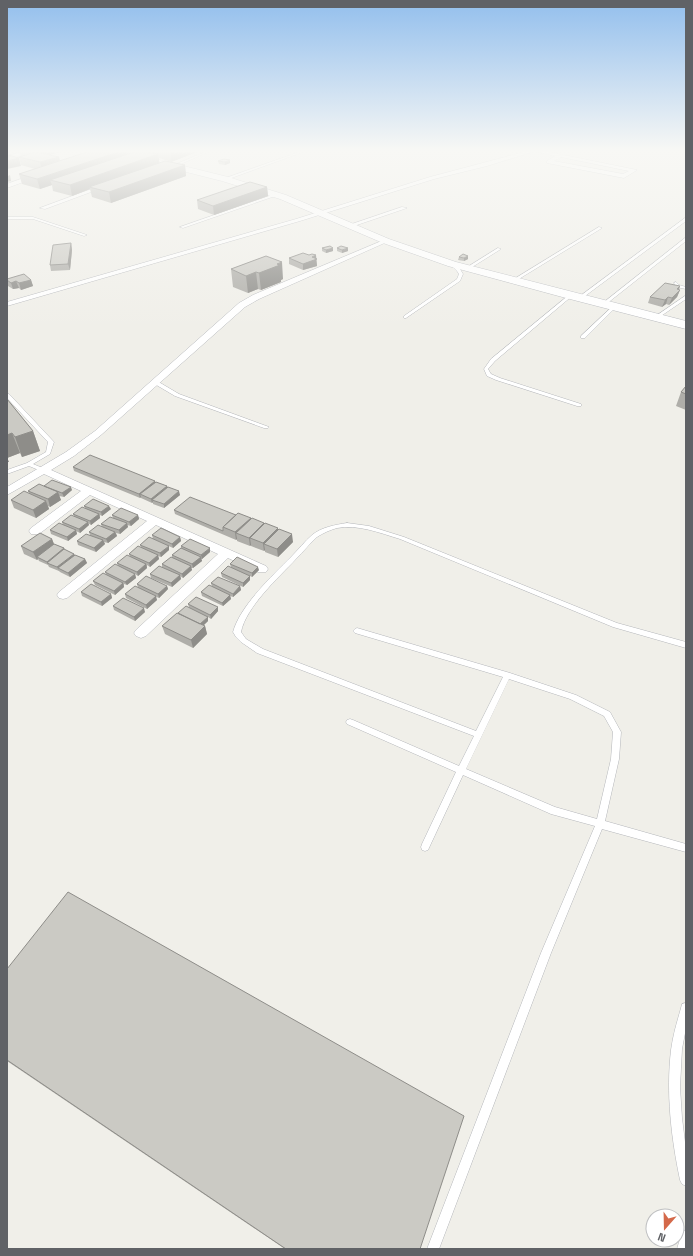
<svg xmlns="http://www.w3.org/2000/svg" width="693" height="1256" font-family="'Space Grotesk',sans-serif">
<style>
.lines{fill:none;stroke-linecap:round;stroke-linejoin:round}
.service-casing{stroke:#b5b7bb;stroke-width:1}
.minor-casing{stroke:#b5b7bb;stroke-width:1}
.secondary-casing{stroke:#b7b9bd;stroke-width:1}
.service{fill:#fff;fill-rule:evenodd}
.minor{fill:#fff;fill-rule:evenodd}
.secondary{fill:#fff;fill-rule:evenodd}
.wall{fill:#afaea9}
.shaded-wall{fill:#8e8d89}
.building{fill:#cbcac4;stroke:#8e8d89}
</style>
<rect width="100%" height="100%" fill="#f0efe9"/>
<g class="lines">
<defs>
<path id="service" d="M 205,152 L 208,152 L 174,167 L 172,166 Z
M 299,152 L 303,152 L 226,180 L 223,179 Z
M 275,194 L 278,195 L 183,228 L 180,227 Z
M 7,217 L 33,217 L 87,235 L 84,236 L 33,219 L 7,219 Z
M 685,218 L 686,218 L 686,221 L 581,299 L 579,299 L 579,297 Z
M 599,227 L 602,228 L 514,282 L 511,281 Z
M 685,238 L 686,238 L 686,241 L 605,305 L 603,305 L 603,303 Z
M 498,248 L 501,249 L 469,269 L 466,268 Z
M 451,263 L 453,263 L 460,269 L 463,274 L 460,281 L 406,318 L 404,318 L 404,316 L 457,279 L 459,274 L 457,271 L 451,265 Z
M 676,282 L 679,285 L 686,287 L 686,289 L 676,287 L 674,283 Z
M 569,295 L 572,296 L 495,361 L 488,369 L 491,374 L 500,378 L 581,404 L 581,406 L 577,406 L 496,380 L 487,376 L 484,369 L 491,359 Z
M 685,296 L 686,296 L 686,299 L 658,318 L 656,318 L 656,316 Z
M 613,306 L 616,307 L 585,338 L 581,338 L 581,336 Z
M 153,381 L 157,381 L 179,394 L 269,427 L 268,428 L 264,428 L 175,396 L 153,383 Z
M 7,394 L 9,394 L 54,442 L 50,454 L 33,464 L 45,469 L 45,471 L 41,471 L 29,466 L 7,474 L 7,470 L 27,463 L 46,452 L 48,442 L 7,398 Z
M 347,523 L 369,526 L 404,537 L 617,623 L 686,642 L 686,648 L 613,627 L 400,539 C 380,533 358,524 337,528 C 330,530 323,533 317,537 C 310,543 303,552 296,559 C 278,578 246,607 241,632 L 246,639 L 263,649 L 476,731 L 503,677 L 355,633 L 353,631 L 355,629 L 357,628 L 510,673 L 576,695 L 610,712 L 621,732 L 619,759 L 605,821 L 686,844 L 686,852 L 602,829 L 551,953 L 439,1249 L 427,1249 L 541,953 L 595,826 L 551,814 L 463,775 L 428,850 L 425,851 L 422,850 L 421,847 L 422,844 L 456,772 L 347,724 L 346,722 L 347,720 L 350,719 L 353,720 L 459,766 L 474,736 L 257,653 L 241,642 L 236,637 L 233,632 C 240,606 272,576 291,557 C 298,550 305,541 312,535 C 322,527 335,525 347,523 ZM 509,679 L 570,699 L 604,716 L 613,732 L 611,759 L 597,819 L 555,807 L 466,769 Z
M 686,1003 L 686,1028 L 682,1049 L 680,1087 L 682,1118 L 686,1150 L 686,1186 L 682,1184 L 680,1180 C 671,1137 666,1093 671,1050 C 673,1035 677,1022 681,1008 L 682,1004 Z
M 686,1230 L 686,1249 L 677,1249 L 682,1232 Z"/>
<path id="minor" d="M 22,152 L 31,152 L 7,160 L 7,156 Z
M 524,152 L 532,152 L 487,166 L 434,179 L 300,221 L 7,306 L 7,302 L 296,219 L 430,177 Z
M 538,152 L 549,152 L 637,170 L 624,178 L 547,163 L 547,161 L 555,156 ZM 561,157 L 629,171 L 623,174 L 554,161 Z
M 38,173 L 41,175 L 40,176 L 7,188 L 7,184 Z
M 105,184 L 110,185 L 45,209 L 40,208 Z
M 402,207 L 407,208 L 351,227 L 346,226 Z
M 384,240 L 389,241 L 259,299 L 245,307 L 101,435 L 74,456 L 51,470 L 266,566 L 268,569 L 266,572 L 258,572 L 228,558 L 146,636 L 141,638 L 136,636 L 134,633 L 136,630 L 218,554 L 156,525 L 67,598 L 63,599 L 59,598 L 57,595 L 59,592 L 147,521 L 90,495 L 39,534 L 31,534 L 29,531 L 31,528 L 81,491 L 44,474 L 7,495 L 7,487 L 66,452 L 95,431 L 239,303 L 253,295 Z"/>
<path id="secondary" d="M 114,152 L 127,152 L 228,177 L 286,195 L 389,239 L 456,262 L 686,321 L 686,329 L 566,298 L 448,266 L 383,243 L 280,199 L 222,181 L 115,154 Z"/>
</defs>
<use href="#service" class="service-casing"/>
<use href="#minor" class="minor-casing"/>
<use href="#secondary" class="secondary-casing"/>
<use href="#service" class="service"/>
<use href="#minor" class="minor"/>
<use href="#secondary" class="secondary"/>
</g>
<path class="wall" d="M 20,152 L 60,152 L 50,155 L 60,161 L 87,152 L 128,152 L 128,154 L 134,152 L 197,152 L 171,162 L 159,158 L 159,163 L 185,165 L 186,176 L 111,203 L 92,197 L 90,189 L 72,196 L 53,191 L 52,185 L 40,189 L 22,184 L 19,174 L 35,169 L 21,165 L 19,157 L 23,156 L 21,156 Z
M 218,161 L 230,163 L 225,165 L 219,164 Z
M 267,187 L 268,196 L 214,215 L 198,209 L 197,200 Z
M 71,243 L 72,250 L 70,270 L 51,271 L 50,265 Z
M 322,248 L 333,251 L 326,253 L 322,251 Z
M 337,248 L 348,251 L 342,253 L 337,251 Z
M 266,256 L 283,279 L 281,280 L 281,282 L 261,290 L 258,289 L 248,293 L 233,287 L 231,269 Z
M 459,257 L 468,259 L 464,261 L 458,260 Z
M 289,258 L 316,259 L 317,266 L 303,270 L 289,264 Z
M 7,279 L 31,280 L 33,286 L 21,290 L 19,288 L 13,289 L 8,286 L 7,282 Z
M 680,286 L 679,290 L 680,290 L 677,297 L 669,305 L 666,304 L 662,307 L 648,303 L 650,297 Z
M 686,386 L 686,410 L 676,406 L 681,392 Z
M 7,399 L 33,431 L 40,451 L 22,457 L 20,453 L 7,458 L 9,462 L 7,462 Z
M 73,467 L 156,482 L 167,486 L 168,487 L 180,495 L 164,508 L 153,504 L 153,502 L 152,503 L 141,498 L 141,497 L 140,498 L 74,471 Z
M 44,486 L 72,490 L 64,497 L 59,496 L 61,500 L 50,507 L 48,506 L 49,509 L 36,518 L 14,508 L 11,500 L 29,493 L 28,491 Z
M 84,506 L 111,509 L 102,516 L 100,515 L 100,518 L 91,525 L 88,523 L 89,525 L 80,533 L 76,531 L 77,534 L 68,541 L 51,534 L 50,530 L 63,525 L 62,522 L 74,516 L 73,514 L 85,508 Z
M 174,510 L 236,515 L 251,519 L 278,530 L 293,542 L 278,557 L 265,552 L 265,550 L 264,551 L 251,546 L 251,545 L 250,546 L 237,541 L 237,539 L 236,540 L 175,514 Z
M 112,515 L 138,515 L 139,519 L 131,526 L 127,525 L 128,527 L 120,534 L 116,533 L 117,536 L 108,543 L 104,542 L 105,544 L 96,552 L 78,545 L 77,541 L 90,535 L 89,532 L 102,527 L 101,524 L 113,518 Z
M 152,535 L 180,537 L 181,541 L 173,548 L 153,539 Z
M 52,539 L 54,544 L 64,548 L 65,550 L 74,554 L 75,555 L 85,559 L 87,563 L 70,577 L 60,572 L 59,571 L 49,567 L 48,565 L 39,561 L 38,559 L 37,560 L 24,554 L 21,546 Z
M 140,545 L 169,550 L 161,557 L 158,556 L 159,559 L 150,567 L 147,565 L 147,568 L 138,576 L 135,574 L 136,578 L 127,585 L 124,584 L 124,587 L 115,595 L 95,585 L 93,581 L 106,574 L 105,572 L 118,566 L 117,563 L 130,557 L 129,554 L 141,547 Z
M 181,546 L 210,552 L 202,559 L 201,559 L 202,561 L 193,568 L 191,568 L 192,570 L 183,578 L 180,576 L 181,579 L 172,587 L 151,578 L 150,574 L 162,567 L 162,564 L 172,558 L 172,555 L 181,548 Z
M 230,564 L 259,570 L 252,577 L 250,576 L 250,580 L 243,587 L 222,577 L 221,573 L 231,567 Z
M 211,583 L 240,586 L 241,590 L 233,597 L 230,596 L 231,599 L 223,606 L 202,596 L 201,592 L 212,587 Z
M 137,584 L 167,586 L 168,589 L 159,598 L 152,595 L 157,600 L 147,609 L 126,598 L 125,594 L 138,588 Z
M 81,592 L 111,594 L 112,598 L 102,606 L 82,596 Z
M 188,604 L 218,607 L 218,611 L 211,619 L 208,617 L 208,621 L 203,625 L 205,626 L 207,634 L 193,648 L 165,634 L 162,626 L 178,613 L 189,607 Z
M 113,606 L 145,612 L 135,621 L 114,610 Z
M 7,969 L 420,1249 L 285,1249 L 7,1061 Z"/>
<path class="shaded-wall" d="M 38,152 L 60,152 L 40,158 Z
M 118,152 L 128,152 L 129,159 L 50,180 L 52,185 L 40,189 L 37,179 Z
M 170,152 L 197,152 L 171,162 Z
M 11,154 L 12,160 L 19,158 L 21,166 L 7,169 L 7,156 Z
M 158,154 L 160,165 L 89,187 L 90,189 L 72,196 L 70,185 Z
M 59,157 L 61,164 L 42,170 L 40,162 Z
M 230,160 L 230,163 L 225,165 L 225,162 Z
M 185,165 L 186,176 L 111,203 L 109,192 Z
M 7,172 L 8,176 L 10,175 L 11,181 L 7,182 Z
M 267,187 L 268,196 L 214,215 L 213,206 Z
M 71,243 L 72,250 L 70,270 L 68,264 Z
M 333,248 L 333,251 L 326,253 L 326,250 Z
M 348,248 L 348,251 L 342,253 L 342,250 Z
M 316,255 L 317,266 L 303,270 L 303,264 L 312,257 Z
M 468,256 L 468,259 L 464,261 L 464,258 Z
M 282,262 L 283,279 L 281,280 L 281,282 L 261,290 L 259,273 Z
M 256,272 L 258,289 L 248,293 L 246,276 Z
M 31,280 L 33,286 L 21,290 L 19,283 Z
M 16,281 L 19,288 L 13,289 L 11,283 Z
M 680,286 L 678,291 L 680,290 L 677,297 L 669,305 L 672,298 L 677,289 Z
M 668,297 L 666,304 L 662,307 L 665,300 Z
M 33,431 L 40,451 L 22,457 L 15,437 Z
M 12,433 L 20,453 L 7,458 L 9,462 L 7,462 L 7,435 Z
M 155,481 L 156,485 L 140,494 L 141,497 L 140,498 L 139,494 Z
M 167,486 L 168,490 L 152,500 L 153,502 L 152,503 L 151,499 Z
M 71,487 L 72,490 L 64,497 L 62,493 Z
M 179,491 L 180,495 L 164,508 L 164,504 Z
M 58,492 L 61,500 L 50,507 L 48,499 Z
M 46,501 L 49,509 L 36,518 L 33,510 Z
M 109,506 L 111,509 L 102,516 L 101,512 Z
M 99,514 L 100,518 L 91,525 L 90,521 Z
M 138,515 L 139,519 L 131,526 L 129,522 Z
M 251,518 L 252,526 L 236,533 L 237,539 L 236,540 L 235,532 Z
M 88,522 L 89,525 L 80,533 L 79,529 Z
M 127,523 L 128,527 L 120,534 L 119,530 Z
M 264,523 L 265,531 L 250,538 L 251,545 L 250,546 L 249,538 Z
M 278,528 L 279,536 L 264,544 L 265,550 L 264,551 L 263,543 Z
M 76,530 L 77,534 L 68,541 L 67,537 Z
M 115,532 L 117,536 L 108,543 L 106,539 Z
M 292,534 L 293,542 L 278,557 L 277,549 Z
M 180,537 L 181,541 L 173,548 L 172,544 Z
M 52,539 L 55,547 L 37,557 L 38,559 L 37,560 L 33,552 Z
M 103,540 L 105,544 L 96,552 L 94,548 Z
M 169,546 L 169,550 L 161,557 L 160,553 Z
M 64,548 L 66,552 L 47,563 L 47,562 Z
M 210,548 L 210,552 L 202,559 L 201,555 Z
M 74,554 L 76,558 L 58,568 L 59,571 L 57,567 Z
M 158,555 L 159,559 L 150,567 L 149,563 Z
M 201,557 L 202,561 L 193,568 L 192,564 Z
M 85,559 L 87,563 L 70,577 L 68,573 Z
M 146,564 L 147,568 L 138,576 L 137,572 Z
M 191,566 L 192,570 L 183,578 L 182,574 Z
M 258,567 L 259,570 L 252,577 L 252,573 Z
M 135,574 L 136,578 L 127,585 L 125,582 Z
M 180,575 L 181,579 L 172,587 L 171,583 Z
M 250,576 L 250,580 L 243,587 L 243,583 Z
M 123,583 L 124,587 L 115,595 L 114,591 Z
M 167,586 L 168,589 L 159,598 L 158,594 Z
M 240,586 L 241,590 L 233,597 L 233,594 Z
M 111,594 L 112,598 L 102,606 L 101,602 Z
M 230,595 L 231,599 L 223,606 L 222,603 Z
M 156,596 L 157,600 L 147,609 L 146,605 Z
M 218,607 L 218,611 L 211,619 L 210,615 Z
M 144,608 L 145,612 L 135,621 L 134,617 Z
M 208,617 L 208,621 L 201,628 L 200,624 Z
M 205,626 L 207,634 L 193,648 L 191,640 Z"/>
<path class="building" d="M 36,152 L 59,157 L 40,162 L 19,157 Z
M 87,152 L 118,152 L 37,179 L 19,174 Z
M 134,152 L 147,152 L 158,154 L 70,185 L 50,180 Z
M 7,156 L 12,156 L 19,158 L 7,161 Z
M 224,159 L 230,160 L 225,162 L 218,161 Z
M 165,161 L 185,165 L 109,192 L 89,187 Z
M 250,182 L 267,187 L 213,206 L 197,200 Z
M 71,243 L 68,264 L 50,265 L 53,245 Z
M 330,246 L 333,248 L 326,250 L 322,248 Z
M 341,246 L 348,248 L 342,250 L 337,248 Z
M 303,253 L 309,255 L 312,254 L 316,255 L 312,257 L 317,259 L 303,264 L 289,258 Z
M 463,254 L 468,256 L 464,258 L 459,257 Z
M 266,256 L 282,262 L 277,264 L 280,265 L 259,273 L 256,272 L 246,276 L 231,269 Z
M 24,274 L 31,280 L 19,283 L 16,281 L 11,283 L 7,280 L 7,279 Z
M 665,283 L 680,286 L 677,289 L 680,290 L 672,298 L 668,297 L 665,300 L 650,297 Z
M 686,386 L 686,394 L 681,392 Z
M 7,399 L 33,431 L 15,437 L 12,433 L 7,435 Z
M 90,455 L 155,481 L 139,494 L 73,467 Z
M 52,480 L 71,487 L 62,493 L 44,486 Z
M 156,482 L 167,486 L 151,499 L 140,494 Z
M 39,484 L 58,492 L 48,499 L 28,491 Z
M 168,487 L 179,491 L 164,504 L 152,500 Z
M 24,491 L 46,501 L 33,510 L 11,500 Z
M 190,497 L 236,515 L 223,527 L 223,531 L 174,510 Z
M 93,499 L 109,506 L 101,512 L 84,506 Z
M 82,507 L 99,514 L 90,521 L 73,514 Z
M 121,508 L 138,515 L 129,522 L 112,515 Z
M 238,513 L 251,518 L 235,532 L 223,527 Z
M 71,515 L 88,522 L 79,529 L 62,522 Z
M 110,517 L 127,523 L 119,530 L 101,524 Z
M 252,518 L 264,523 L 249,538 L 236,533 Z
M 59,523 L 76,530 L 67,537 L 50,530 Z
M 265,523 L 278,528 L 263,543 L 250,538 Z
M 98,525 L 115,532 L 106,539 L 89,532 Z
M 161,528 L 180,537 L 172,544 L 152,535 Z
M 279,529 L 292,534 L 277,549 L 264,544 Z
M 40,533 L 52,539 L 33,552 L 21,546 Z
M 86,534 L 103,540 L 94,548 L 77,541 Z
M 149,537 L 169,546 L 160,553 L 140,545 Z
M 190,539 L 210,548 L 201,555 L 181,546 Z
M 54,544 L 64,548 L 47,562 L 37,557 Z
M 138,546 L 158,555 L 149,563 L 129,554 Z
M 181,548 L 201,557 L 192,564 L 172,555 Z
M 64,549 L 74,554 L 57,567 L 47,563 Z
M 75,555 L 85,559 L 68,573 L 58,568 Z
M 127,555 L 146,564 L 137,572 L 117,563 Z
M 171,557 L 191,566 L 182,574 L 162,564 Z
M 237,557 L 258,567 L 252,573 L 230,564 Z
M 115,564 L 135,574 L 125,582 L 105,572 Z
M 159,566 L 180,575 L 171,583 L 150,574 Z
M 228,566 L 250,576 L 243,583 L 221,573 Z
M 103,573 L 123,583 L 114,591 L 93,581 Z
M 146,576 L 167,586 L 158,594 L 137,584 Z
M 218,577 L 240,586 L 233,594 L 211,583 Z
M 91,584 L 111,594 L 101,602 L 81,592 Z
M 209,585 L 230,595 L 222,603 L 201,592 Z
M 135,586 L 156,596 L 146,605 L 125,594 Z
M 196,597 L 218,607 L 210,615 L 188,604 Z
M 123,598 L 144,608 L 134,617 L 113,606 Z
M 186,606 L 208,617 L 200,624 L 178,613 Z
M 177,613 L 205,626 L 191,640 L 162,626 Z
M 68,892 L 464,1116 L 420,1249 L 286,1249 L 7,1060 L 7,969 Z"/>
<linearGradient id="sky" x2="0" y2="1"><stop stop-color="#93bfed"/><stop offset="0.46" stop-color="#f8f8f5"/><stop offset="1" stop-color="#f8f8f5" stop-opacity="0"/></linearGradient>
<rect width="693" height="328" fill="url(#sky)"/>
<rect width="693" height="1256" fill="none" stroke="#606266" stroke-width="16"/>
<g transform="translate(665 1228) rotate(200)"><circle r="19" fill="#ffffff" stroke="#bfc0c2"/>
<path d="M0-3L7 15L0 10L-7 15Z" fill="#d4694a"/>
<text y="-6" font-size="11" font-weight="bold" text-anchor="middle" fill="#606266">N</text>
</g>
</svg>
